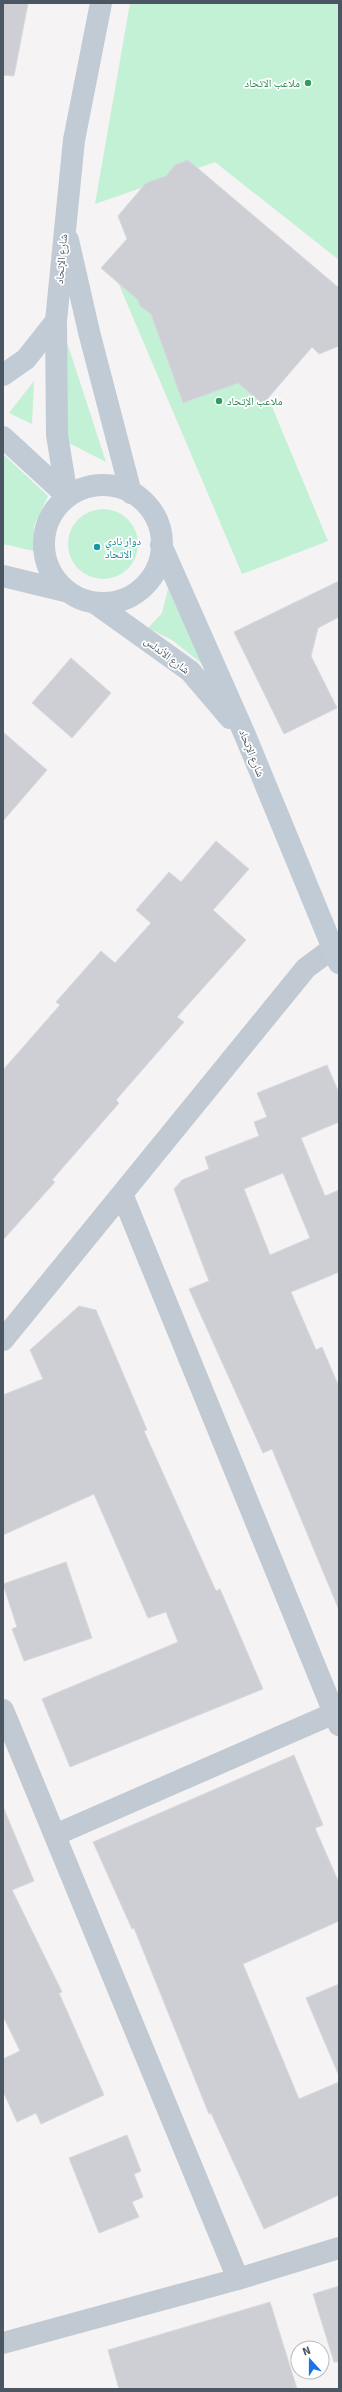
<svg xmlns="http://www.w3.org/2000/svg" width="342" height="2392" font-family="Signika,'Noto Naskh Arabic',sans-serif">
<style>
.green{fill:#c3f1d5}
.building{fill:#cdcfd5;stroke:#d7d9de;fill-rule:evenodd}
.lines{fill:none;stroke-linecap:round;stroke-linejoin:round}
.street{stroke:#c1cad2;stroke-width:22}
.secondary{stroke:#c1cbd6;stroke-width:22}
.leisure-dot{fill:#2e9e5b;stroke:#fff;stroke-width:1.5}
.culture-dot{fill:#0f9aa8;stroke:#fff;stroke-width:1.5}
.labels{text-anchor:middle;stroke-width:3.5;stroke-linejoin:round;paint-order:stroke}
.leisure-label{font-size:11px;fill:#27864d;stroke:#fff;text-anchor:end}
.street-label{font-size:11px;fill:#4a5661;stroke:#fff}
.culture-label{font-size:11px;fill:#0d838f;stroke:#fff;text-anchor:start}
</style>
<rect width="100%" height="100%" fill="#f5f3f3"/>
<path class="green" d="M 130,3 L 339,3 L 339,260 L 215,162 L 95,204 Z
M 195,222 L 328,541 L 242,574 L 109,261 Z
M 64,333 L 106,462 L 67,442 Z
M 34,381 L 32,424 L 9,413 Z
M 3,454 L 48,496 L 34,526 L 34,551 L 3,544 Z
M68 544a35 35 0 1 1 70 0a35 35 0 1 1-70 0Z
M 168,589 L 205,666 L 172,640 L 148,628 L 162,613 Z"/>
<path class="building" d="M 3,3 L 28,3 L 14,76 L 3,75 Z
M 188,160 L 339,288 L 339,346 L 319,354 L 312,347 L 263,404 L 238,383 L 183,403 L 151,314 L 140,306 L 138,300 L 101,268 L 127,239 L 118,216 L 146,183 L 166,176 L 175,165 Z
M 339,581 L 339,617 L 318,628 L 311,656 L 337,708 L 284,734 L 234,632 Z
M 71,658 L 111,693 L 72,738 L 32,703 Z
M 3,732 L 47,770 L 3,821 Z
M 216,841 L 249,869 L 213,910 L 246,940 L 177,1017 L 184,1022 L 116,1100 L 119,1103 L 52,1180 L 55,1182 L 3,1240 L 3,1070 L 60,1005 L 56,1002 L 101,951 L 115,963 L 151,923 L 136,910 L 169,872 L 181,882 Z
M 327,1065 L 339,1093 L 339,1122 L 301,1138 L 325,1196 L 339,1190 L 339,1272 L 291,1292 L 316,1350 L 322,1347 L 339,1387 L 339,1610 L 272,1449 L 263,1453 L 189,1289 L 209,1281 L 174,1189 L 182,1180 L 209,1169 L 205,1157 L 259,1136 L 254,1122 L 267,1117 L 257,1093 ZM 283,1173 L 310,1238 L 270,1255 L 244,1189 Z
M 79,1306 L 96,1310 L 147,1430 L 144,1431 L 216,1591 L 220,1589 L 263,1689 L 70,1767 L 42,1699 L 178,1642 L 166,1612 L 148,1618 L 94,1494 L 3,1535 L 3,1395 L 43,1379 L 30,1350 Z
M 66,1562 L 92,1638 L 24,1661 L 12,1629 L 17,1627 L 3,1584 Z
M 294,1755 L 323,1825 L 315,1828 L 339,1883 L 339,1921 L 243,1964 L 299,2099 L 339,2082 L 339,2195 L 264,2229 L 211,2113 L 209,2114 L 134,1928 L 132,1929 L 93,1842 Z
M 4,1809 L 34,1881 L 12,1890 L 62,1992 L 59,1993 L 104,2095 L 41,2124 L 36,2113 L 17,2122 L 3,2091 L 3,2059 L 20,2051 L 3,2016 Z
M 339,1984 L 339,2076 L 306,1998 Z
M 127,2135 L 141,2171 L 134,2174 L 143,2197 L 132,2202 L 139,2217 L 99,2233 L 69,2158 Z
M 339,2286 L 339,2362 L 334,2362 L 313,2294 Z
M 270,2302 L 297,2389 L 119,2389 L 108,2350 Z"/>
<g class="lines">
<path class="street" d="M 122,1194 L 339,1725
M 3,1340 L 306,968 L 333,948
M 3,1710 L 238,2279
M 55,1835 L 339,1711
M 3,2343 L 238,2279 L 339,2248"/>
<path class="secondary" d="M 68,240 L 89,332 L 131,493
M 3,375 L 26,359 L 56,321
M 3,437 L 67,496
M44 544a59 59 0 1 1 118 0a59 59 0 1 1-118 0Z
M 67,496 L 57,435 L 56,321 L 74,140 L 101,3
M 161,545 L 245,735 L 339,963
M 3,576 L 65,591
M 95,603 L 190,671 L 230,718"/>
</g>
<g class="leisure-dot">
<circle cx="308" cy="83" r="4"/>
<circle cx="219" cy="401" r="4"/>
</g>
<circle class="culture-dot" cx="97" cy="547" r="4"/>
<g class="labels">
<g class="leisure-label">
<text x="300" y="87">ملاعب الاتحاد</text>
<text x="227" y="405" text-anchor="start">ملاعب الإتحاد</text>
</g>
<g class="street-label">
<text transform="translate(61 259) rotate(-85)" y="4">شارع الإتحاد</text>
<text transform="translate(167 655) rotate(37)" y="4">شارع الأندلس</text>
<text transform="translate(252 753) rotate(68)" y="4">شارع الإتحاد</text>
</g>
<g class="culture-label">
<text x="105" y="545">دوار نادي<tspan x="105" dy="13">الاتحاد</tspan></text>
</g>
</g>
<rect width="342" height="2392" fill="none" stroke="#4a5661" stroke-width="8"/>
<g transform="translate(310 2360) rotate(339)"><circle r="19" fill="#ffffff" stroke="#b7bbc0"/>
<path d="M0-3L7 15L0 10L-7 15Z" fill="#1a73e8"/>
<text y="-6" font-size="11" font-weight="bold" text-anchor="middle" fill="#4a5661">N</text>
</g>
</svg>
